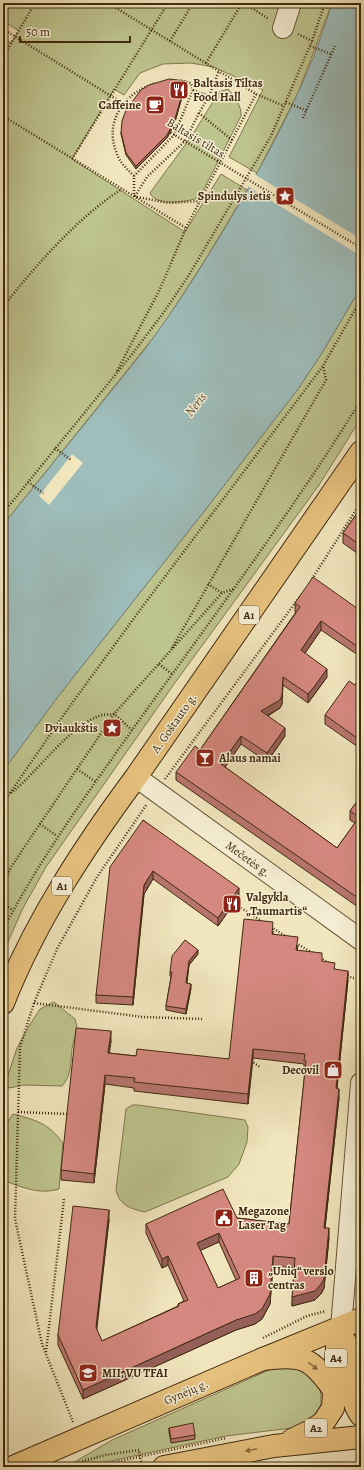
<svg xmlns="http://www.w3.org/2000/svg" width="364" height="1470" font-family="Alegreya,serif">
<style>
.green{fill:#bec48e;stroke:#80774e}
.water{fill:#9ebdbb;stroke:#798276}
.pier{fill:#f1e6be}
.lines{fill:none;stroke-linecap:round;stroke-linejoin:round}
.minor-casing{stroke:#6d593b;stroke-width:22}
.major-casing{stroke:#412a0f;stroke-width:24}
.highway-casing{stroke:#412a0f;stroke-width:24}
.path{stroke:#412a0f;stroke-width:2.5;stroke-dasharray:1 2;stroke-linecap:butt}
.minor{stroke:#f6efd5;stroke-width:20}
.major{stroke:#e8c37f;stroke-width:22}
.highway{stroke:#e8c37f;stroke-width:22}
.path-bridge{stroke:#412a0f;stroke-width:2.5;stroke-dasharray:1 2;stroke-linecap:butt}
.wall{fill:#b7756e;stroke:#412a0f;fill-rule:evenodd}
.shaded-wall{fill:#955f5a;stroke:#412a0f}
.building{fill:#d58880;stroke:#412a0f;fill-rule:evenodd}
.oneway{fill:#8c6f41}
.labels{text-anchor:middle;stroke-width:3;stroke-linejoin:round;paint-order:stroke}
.shield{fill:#f6efd5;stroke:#77654a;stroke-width:1}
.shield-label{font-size:11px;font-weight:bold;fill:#412a0f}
.poi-label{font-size:12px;font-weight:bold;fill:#412a0f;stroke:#f6efd5;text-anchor:start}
.street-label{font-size:12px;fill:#412a0f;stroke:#f6efd5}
.water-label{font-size:13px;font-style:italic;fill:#584f3a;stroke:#f6efd5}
</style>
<rect width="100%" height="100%" fill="#f1e6be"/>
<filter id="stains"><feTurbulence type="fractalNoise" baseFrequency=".005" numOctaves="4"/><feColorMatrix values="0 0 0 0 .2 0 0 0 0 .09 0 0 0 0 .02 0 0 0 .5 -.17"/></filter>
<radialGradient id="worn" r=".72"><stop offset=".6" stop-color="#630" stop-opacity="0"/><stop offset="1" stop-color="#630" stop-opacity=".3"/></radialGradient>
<path class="green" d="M 3,3 L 332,3 L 298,93 L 257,173 L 229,157 L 263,90 L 214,67 L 191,63 L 163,64 L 140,73 L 124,95 L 114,89 L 72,159 L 185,232 L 221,174 L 247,190 L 207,257 L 161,328 L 3,525 L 3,38 L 11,43 L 19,31 L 3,21 Z
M 228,89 C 234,96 242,106 241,116 L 200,197 C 189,202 156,207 150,193 L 193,134 L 219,92 Z
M 361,287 L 361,418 L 319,485 L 172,687 L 46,867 L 23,908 L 3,953 L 3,771 L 60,694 L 206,509 L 298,389 L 322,353 Z
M 54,1002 L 75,1019 L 78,1031 C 66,1050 77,1069 62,1086 L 24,1085 L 9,1088 L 5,1084 L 17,1048 L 29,1026 L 40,1009 Z
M 132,1105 L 138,1105 L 245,1120 L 248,1127 L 247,1142 L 239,1164 L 228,1177 L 145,1212 C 131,1209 119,1205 116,1190 L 126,1109 Z
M 13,1114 C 36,1120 48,1123 63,1143 L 59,1189 C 40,1195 22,1187 5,1181 L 3,1162 L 7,1123 Z
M 278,1366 L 303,1368 L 320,1389 L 321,1397 L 321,1406 L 310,1422 L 292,1428 L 226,1436 L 83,1467 L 66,1467 L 112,1440 Z"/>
<path class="water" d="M 332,3 L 361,3 L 361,287 L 322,353 L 298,389 L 206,509 L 60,694 L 3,771 L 3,525 L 142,353 C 176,308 206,260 235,211 C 274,145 310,77 332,3 Z"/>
<path class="pier" d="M 254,174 L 361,239 L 361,256 L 247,186 Z
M 72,454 L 83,463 L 49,505 L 39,496 Z"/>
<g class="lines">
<defs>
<path id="minor" d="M 283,28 L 291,3
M 136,777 L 361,940
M 341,1328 L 361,1083"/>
<path id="major" d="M 3,1003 C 35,922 84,847 136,777 L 361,452
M 13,1467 L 263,1359 L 361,1319"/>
<path id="highway" d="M 345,1341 C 354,1365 346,1395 361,1415
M 263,1359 C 302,1354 311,1357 334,1390
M 292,1440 L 311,1431 L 323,1423 L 333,1408 L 337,1348 L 341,1328
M 164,1467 L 274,1446 L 361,1437"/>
</defs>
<use href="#minor" class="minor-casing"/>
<use href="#major" class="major-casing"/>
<use href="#highway" class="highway-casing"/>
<path class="path" d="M 108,3 L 256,94 L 284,106
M 244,3 L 269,19
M 298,34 L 312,41
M 170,41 L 193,3
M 310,46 L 331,54
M 3,57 L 35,3
M 206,63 L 242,3
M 193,90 L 209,96
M 286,102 L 307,111
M 3,116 L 186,228
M 303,118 L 335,46
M 232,140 L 256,94
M 72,159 L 168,3
M 134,176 L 174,135 L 193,90 L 191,83 L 179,80
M 135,196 L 147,177 L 185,141 L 199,113
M 134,197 L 134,176 C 127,169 120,163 117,154 C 103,121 125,92 156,83
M 137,197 L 168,203 L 200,201
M 3,307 C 35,266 78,217 122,189
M 117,371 L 160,289 L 186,228 L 232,140 L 199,113 L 209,96 L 219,71
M 55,448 L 71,460
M 28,482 L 43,493
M 3,513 L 133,353 L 164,312 L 189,275 L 271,136 L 312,41 L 325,3
M 312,579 L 361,502
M 208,584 L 222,593
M 172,648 L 326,380 L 323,366
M 159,664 L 172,674
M 77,769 L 96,782
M 165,779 L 301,595
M 11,793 C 38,772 68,727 99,716 C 103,714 109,715 114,714 L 132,730
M 3,803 L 70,706 L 140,610 L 323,366 L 361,299
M 40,824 L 57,836
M 3,886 L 11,867 L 114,714 L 222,593 L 233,589
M 3,904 L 13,910
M 241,908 L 263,922
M 271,927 L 287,937
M 3,930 C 39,860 85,797 130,733 C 209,622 290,515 361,400
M 296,943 L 314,954
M 320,958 L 329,963
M 345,974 L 352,978 L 359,978
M 34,1003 L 143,1017 L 203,1019
M 251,1061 L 260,1067
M 18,1112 L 68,1114
M 263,1338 L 307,1316 L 326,1311
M 46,1352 L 64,1199
M 73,1422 L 42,1344 L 15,1219 L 20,1047 L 34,1003 L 57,949 L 97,877 L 147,804
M 62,1467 L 105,1455 L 139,1450 L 142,1467"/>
<use href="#minor" class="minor"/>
<use href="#major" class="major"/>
<use href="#highway" class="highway"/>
<path class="path-bridge" d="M 3,29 L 132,109
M 168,131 L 361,248
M 92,1467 L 226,1438"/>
</g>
<path class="wall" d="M 186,83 L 174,125 L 167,138 L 136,169 L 126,155 L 121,134 L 121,132 Z
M 361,508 L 361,556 L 343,543 L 343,533 Z
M 295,603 L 361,611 L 361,657 L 321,630 L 305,653 L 327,677 L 314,695 L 308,703 L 283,685 L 282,704 L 280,708 L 268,716 L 285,736 L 267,762 L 241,744 L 225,767 L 337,848 L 355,823 L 350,820 L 350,811 L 361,796 L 361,909 L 176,780 L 176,772 L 200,750 L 296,612 L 295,612 Z
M 361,677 L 361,749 L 325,724 L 325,715 L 355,685 Z
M 143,820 L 239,896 L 218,926 L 153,879 L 144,894 L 133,1005 L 96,1003 L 96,995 Z
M 273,931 L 273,934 L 298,946 L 297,951 L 322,961 L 335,969 L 348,980 L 337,1088 L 339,1098 L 325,1228 L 329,1238 L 324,1288 L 321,1294 L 315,1300 L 292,1306 L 294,1268 L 273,1266 L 270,1304 L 262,1319 L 255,1324 L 236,1330 L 83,1399 L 58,1345 L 58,1335 L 109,1220 L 96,1329 L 102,1341 L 178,1306 L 178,1304 L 184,1301 L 168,1265 L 162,1268 L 146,1233 L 146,1224 L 237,1218 L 289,1224 L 305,1071 L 304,1070 L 304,1064 L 253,1058 L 248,1104 L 134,1091 L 134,1088 L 105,1084 L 94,1183 L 61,1180 L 61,1170 L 111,1041 L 109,1053 L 136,1056 L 229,1059 ZM 219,1242 L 236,1280 L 218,1288 L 200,1250 Z
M 198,954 L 189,965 L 187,983 L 191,988 L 186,1014 L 166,1010 L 166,1006 L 171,977 L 170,976 L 170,972 Z
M 169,1428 L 195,1435 L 195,1439 L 171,1443 L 169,1432 Z"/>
<path class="shaded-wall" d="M 186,81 L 186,83 L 174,125 L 167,138 L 136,169 L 136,166 Z
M 321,621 L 321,630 L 301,659 L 301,650 Z
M 327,669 L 327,677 L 308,703 L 308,694 Z
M 283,677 L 282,704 L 280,708 L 261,719 L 261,711 Z
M 285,728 L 285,736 L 267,762 L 267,753 Z
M 241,736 L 241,744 L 221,773 L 221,764 Z
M 153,871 L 153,879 L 144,894 L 133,1005 L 133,997 L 144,885 Z
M 239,888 L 239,896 L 218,926 L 218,918 Z
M 198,950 L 198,954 L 189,965 L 186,987 L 186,983 L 189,961 Z
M 348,971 L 348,980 L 336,1098 L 336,1088 Z
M 191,984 L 191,988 L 186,1014 L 186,1009 Z
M 111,1031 L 111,1041 L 108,1062 L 108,1053 Z
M 253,1049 L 253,1058 L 248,1104 L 248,1094 Z
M 105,1075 L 105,1084 L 94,1183 L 94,1174 Z
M 339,1089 L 339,1098 L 324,1237 L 324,1228 Z
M 109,1210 L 109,1220 L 96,1337 L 96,1327 Z
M 329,1228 L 329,1238 L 324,1288 L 321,1294 L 315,1300 L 292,1306 L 292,1297 Z
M 219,1233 L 219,1242 L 197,1252 L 197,1243 Z
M 168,1256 L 168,1265 L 162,1268 L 162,1259 Z
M 273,1256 L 273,1266 L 270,1304 L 262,1319 L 255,1324 L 236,1330 L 83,1399 L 83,1390 L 236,1320 Z"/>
<path class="building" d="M 169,79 L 186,81 L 174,122 L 167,135 L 136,166 L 126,153 L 121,132 L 122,121 L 126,110 L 141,90 L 149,85 Z
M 361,508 L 361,546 L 343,533 Z
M 313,577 L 361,611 L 361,649 L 321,621 L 301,650 L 327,669 L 314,687 L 308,694 L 283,677 L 282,695 L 280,700 L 261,711 L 285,728 L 267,753 L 241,736 L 221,764 L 337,848 L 359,817 L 350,811 L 361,796 L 361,900 L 176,772 L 195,746 L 200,750 L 300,607 L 295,603 Z
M 361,677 L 361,741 L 325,715 L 349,681 L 355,685 Z
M 143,820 L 239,888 L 218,918 L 153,871 L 144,885 L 133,997 L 96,995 L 110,867 Z
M 244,919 L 273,922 L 272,934 L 298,937 L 296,950 L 322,953 L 322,961 L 335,963 L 334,969 L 348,971 L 336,1088 L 339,1089 L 324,1228 L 329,1228 L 324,1279 L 321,1284 L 315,1291 L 292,1297 L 295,1258 L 273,1256 L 270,1294 L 262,1309 L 255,1314 L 236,1320 L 83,1390 L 58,1335 L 73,1206 L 109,1210 L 96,1327 L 102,1341 L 179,1306 L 178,1304 L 188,1300 L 168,1256 L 162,1259 L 146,1224 L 223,1189 L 237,1218 L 289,1224 L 306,1061 L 304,1061 L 305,1054 L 253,1049 L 248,1094 L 134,1082 L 135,1078 L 105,1075 L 94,1174 L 61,1170 L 76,1028 L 111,1031 L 108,1053 L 136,1056 L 137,1049 L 229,1059 ZM 219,1233 L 240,1278 L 218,1288 L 197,1243 Z
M 185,940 L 198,950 L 189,961 L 186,983 L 191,984 L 186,1009 L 166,1006 L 172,972 L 170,972 L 172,956 Z
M 193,1423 L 195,1435 L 171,1439 L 169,1428 Z"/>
<defs><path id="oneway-solid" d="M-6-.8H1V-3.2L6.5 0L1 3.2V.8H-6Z"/></defs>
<g class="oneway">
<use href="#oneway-solid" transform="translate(313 1366) rotate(38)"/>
<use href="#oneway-solid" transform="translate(251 1450) rotate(169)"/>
</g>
<defs>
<symbol id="restaurant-square" viewBox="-11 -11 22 22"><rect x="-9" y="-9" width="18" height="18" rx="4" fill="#8f2418" stroke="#f6efd5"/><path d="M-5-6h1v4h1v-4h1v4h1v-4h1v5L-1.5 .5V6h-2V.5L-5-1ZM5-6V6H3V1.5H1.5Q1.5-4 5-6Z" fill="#fff"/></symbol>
<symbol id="cafe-square" viewBox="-11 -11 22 22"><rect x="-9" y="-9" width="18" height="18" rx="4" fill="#8f2418" stroke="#f6efd5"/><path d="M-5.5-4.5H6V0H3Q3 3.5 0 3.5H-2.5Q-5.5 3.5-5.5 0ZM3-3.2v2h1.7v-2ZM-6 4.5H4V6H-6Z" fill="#fff"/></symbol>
<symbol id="sight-square" viewBox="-11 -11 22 22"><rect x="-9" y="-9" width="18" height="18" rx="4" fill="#8f2418" stroke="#f6efd5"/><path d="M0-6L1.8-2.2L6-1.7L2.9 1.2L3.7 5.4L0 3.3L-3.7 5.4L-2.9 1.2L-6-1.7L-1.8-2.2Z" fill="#fff"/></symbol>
<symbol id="bar-square" viewBox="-11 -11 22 22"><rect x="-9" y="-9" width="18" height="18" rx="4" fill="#8f2418" stroke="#f6efd5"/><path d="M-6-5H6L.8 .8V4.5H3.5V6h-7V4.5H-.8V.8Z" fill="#fff"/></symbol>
<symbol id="shop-square" viewBox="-11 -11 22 22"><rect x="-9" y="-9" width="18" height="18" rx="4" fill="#8f2418" stroke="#f6efd5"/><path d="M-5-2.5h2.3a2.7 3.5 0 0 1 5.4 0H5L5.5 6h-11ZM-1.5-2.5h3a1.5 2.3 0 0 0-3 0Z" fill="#fff"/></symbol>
<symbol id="civic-square" viewBox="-11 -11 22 22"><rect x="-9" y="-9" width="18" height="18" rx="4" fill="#8f2418" stroke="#f6efd5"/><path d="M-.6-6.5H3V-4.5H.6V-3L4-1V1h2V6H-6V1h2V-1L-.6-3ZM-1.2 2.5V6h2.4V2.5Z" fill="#fff"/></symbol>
<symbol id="building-square" viewBox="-11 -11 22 22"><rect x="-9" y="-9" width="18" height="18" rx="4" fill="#8f2418" stroke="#f6efd5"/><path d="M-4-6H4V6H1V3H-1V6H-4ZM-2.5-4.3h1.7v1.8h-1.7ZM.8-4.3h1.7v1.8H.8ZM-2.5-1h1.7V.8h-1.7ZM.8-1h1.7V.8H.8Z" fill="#fff"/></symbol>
<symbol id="university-square" viewBox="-11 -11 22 22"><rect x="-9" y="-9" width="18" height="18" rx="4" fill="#8f2418" stroke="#f6efd5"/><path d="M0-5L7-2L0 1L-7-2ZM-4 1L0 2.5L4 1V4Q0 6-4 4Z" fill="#fff"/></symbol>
</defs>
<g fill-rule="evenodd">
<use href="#restaurant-square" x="168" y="79" width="22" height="22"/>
<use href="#cafe-square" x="144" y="94" width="22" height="22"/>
<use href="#sight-square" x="274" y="185" width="22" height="22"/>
<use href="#sight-square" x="101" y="717" width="22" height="22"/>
<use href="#bar-square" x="194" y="747" width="22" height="22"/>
<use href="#restaurant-square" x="221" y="893" width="22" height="22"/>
<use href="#shop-square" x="322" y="1059" width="22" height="22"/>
<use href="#civic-square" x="213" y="1207" width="22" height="22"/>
<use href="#building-square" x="243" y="1267" width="22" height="22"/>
<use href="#university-square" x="77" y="1362" width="22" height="22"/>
</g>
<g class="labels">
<g class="shield">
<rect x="239" y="606" width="20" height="18" rx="3"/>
<rect x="52" y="877" width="20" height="18" rx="3"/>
<rect x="325" y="1349" width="22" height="18" rx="3"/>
<rect x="305" y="1419" width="22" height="18" rx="3"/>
</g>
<g class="shield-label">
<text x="249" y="619">A1</text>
<text x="62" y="890">A1</text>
<text x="336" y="1362">A4</text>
<text x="316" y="1432">A2</text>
</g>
<g class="poi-label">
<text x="193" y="87">Baltasis Tiltas<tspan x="193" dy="14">Food Hall</tspan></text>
<text x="141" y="109" text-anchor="end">Caffeine</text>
<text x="271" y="200" text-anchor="end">Spindulys ietis</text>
<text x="98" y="732" text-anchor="end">Dviaukštis</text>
<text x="219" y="762">Alaus namai</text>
<text x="246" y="901">Valgykla<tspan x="246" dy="14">„Taumartis“</tspan></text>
<text x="319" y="1074" text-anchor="end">Decovil</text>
<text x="238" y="1215">Megazone<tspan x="238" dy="14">Laser Tag</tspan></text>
<text x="268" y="1275">„Uniq“ verslo<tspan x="268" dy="14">centras</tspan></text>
<text x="102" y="1377">MII, VU TFAI</text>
</g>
<g class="street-label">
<text transform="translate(196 138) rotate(31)" y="4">Baltasis tiltas</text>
<text transform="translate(174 723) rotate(-55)" y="4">A. Goštauto g.</text>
<text transform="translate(248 859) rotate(36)" y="4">Mečetės g.</text>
<text transform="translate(186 1392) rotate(-23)" y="4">Gynėjų g.</text>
</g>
<g class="water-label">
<text transform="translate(195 404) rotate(-52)" y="5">Neris</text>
</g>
</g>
<rect width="364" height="1470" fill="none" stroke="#f1e6be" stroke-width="16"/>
<rect x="4" y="4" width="356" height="1462" fill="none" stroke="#412a0f" stroke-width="2"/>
<rect x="8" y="8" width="348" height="1454" fill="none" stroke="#412a0f"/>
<path d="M20 36v6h110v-6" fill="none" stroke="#412a0f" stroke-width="2"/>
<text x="26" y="36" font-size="12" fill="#412a0f" stroke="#f6efd5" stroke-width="3" paint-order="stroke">50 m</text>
<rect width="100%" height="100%" filter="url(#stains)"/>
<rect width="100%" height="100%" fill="url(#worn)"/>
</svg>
